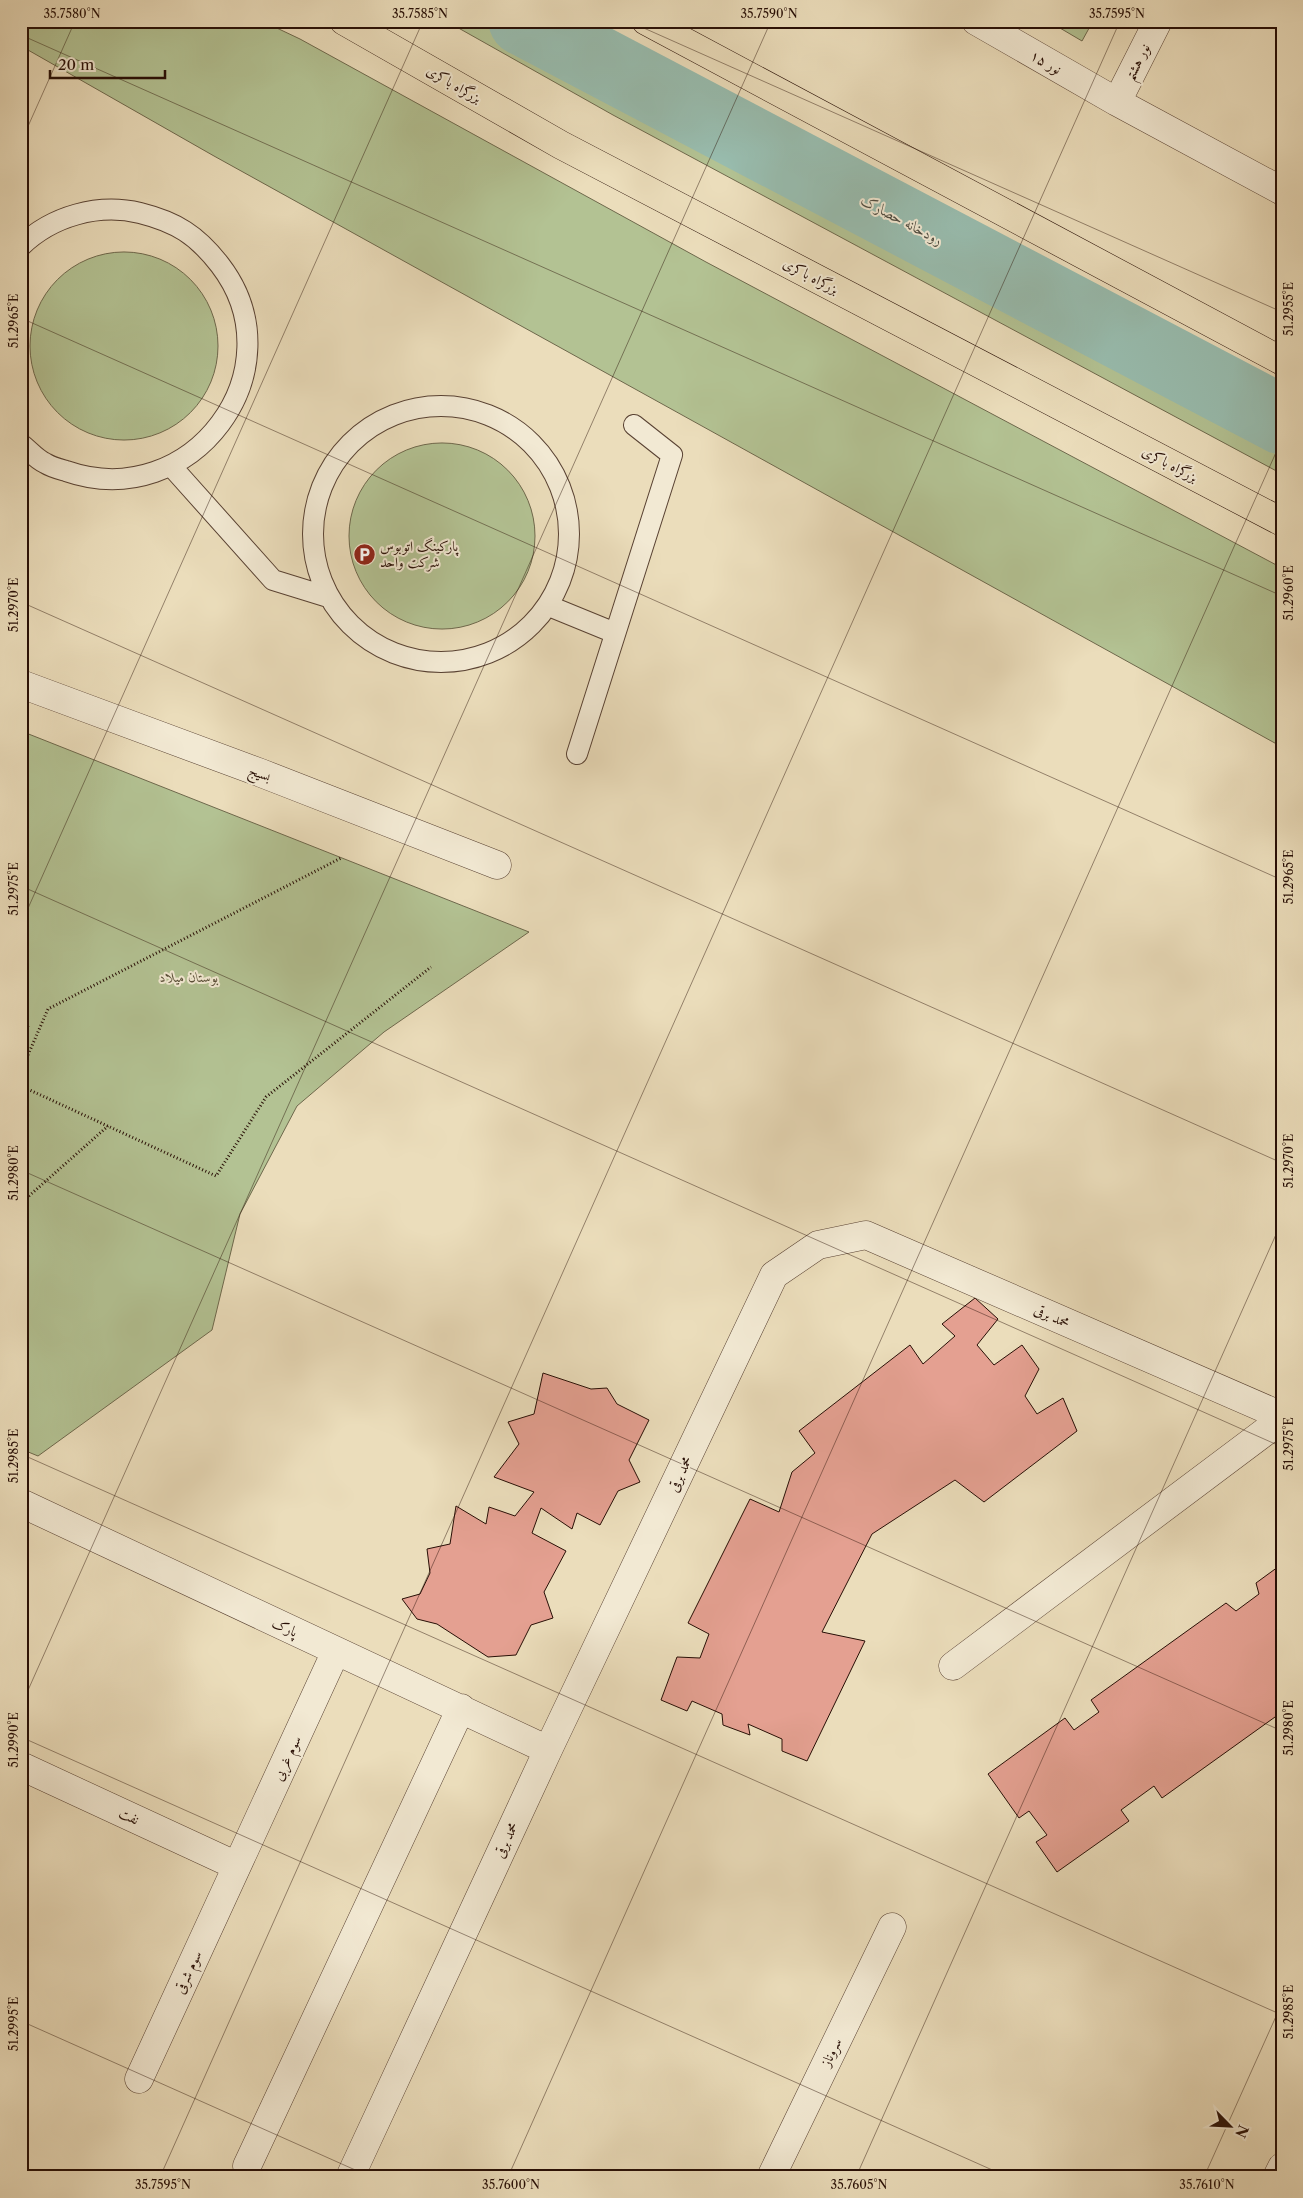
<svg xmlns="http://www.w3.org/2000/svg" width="1303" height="2198" font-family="'Libre Caslon Text',Amiri,serif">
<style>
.green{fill:#b3c293;stroke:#6e684c}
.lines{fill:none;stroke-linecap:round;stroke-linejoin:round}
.river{stroke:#98bcae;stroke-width:69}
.building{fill:#e4a091;stroke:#280f06}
.service-casing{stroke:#594233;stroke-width:22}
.minor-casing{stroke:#594233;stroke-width:29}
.trunk-casing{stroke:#280f06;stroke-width:29}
.path{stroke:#280f06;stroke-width:3;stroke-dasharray:1 2.5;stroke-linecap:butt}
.service{stroke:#f2e9d3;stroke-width:20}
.minor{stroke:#f2e9d3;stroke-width:28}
.trunk{stroke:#ebddbb;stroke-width:28}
.ticks{fill:none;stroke:#280f06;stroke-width:1;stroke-opacity:0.45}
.labels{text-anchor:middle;stroke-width:4;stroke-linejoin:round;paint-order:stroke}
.street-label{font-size:14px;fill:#280f06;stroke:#f2e9d3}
.poi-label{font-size:14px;fill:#280f06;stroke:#f2e9d3;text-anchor:start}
.park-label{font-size:14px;font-style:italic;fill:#594e37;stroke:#f2e9d3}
.water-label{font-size:15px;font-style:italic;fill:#4f4c41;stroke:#f2e9d3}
.neatline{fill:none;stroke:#280f06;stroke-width:2}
.ticks-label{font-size:12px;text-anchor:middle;fill:#280f06}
</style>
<rect width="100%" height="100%" fill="#ebddbb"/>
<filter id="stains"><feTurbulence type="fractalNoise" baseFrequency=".004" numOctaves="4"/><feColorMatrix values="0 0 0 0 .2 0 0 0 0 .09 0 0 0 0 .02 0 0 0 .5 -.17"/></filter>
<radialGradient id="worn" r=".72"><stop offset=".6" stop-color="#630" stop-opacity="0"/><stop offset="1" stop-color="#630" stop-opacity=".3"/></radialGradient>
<path class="green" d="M 21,21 L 262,21 L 300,39 L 706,262 L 1282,568 L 1282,747 L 214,156 L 21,46 Z
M 446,21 L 551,21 L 803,150 L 1282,406 L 1282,474 L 613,115 Z
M 1048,21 L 1093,21 L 1082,41 Z
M30 346a94 94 0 1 1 188 0a94 94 0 1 1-188 0Z
M349 536a93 93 0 1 1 186 0a93 93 0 1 1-186 0Z
M 21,731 L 529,932 L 384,1032 L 297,1106 L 240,1214 L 212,1330 L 38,1456 L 21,1449 Z"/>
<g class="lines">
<path class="river" d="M 523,21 L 1282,420"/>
</g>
<path class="building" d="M 21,1023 L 29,1026 L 21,1043 Z
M 975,1298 L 998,1319 L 977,1345 L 994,1365 L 1022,1345 L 1039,1369 L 1025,1396 L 1037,1414 L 1063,1398 L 1077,1431 L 984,1502 L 955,1480 L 872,1534 L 822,1632 L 865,1641 L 807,1761 L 782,1751 L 782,1739 L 748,1724 L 750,1735 L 723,1725 L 722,1714 L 692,1701 L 687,1711 L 661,1700 L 677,1657 L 700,1658 L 709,1634 L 688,1623 L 750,1499 L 779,1512 L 792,1472 L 815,1453 L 799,1431 L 910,1345 L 923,1364 L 955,1336 L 942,1324 Z
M 543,1373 L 591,1389 L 607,1388 L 617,1404 L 649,1420 L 629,1460 L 640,1482 L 618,1491 L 600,1525 L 577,1513 L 572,1529 L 541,1508 L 532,1533 L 566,1551 L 544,1592 L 553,1618 L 531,1625 L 516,1655 L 488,1657 L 437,1624 L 417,1619 L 402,1599 L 420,1594 L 430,1573 L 427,1549 L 450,1544 L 456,1506 L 486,1524 L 489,1507 L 515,1516 L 534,1492 L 494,1477 L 519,1444 L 508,1422 L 534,1414 Z
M 1282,1564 L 1282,1712 L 1162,1798 L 1154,1786 L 1121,1810 L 1129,1821 L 1057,1872 L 1036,1842 L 1047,1835 L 1029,1811 L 1019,1818 L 988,1774 L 1065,1718 L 1074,1730 L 1099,1712 L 1091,1700 L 1226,1603 L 1236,1611 L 1259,1594 L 1256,1583 Z"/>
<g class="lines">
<defs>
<path id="service" d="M 21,246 C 52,216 98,203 140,213 C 176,222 197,235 220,265 C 300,369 192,515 66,471 C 59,469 51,467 45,463 C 36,459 29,450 21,444
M313 534a128 128 0 1 1 256 0a128 128 0 1 1-256 0Z
M 172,467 L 273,580 L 328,597
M 549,606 L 615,633
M 577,754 L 672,455 L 634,425"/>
<path id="minor" d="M 976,21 L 1117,102 L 1282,191
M 1117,102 L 1158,21
M 21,684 L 261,773 L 497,865
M 21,1503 L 548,1750
M 953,1666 L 1282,1419
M 21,1766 L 237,1866
M 139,2079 L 336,1651
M 247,2166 L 461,1708
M 350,2177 L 548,1750 L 774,1275 L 818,1245 L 866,1235 L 1282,1416
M 771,2177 L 892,1927
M 1277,2177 L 1282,2167"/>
<path id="trunk" d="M 344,21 L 561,145 L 1282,522
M 646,21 L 1282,361"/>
</defs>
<use href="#service" class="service-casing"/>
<use href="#minor" class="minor-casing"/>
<use href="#trunk" class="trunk-casing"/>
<path class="path" d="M 21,1071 L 48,1009 L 341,858
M 21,1086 L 216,1176 L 266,1097 L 431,967
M 21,1203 L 108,1126"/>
<use href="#service" class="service"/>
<use href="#minor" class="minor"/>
<use href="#trunk" class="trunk"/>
</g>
<path class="ticks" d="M 628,21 L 1282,312M 1266,21 L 1282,28M 21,35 L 1282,596M 21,142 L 75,21M 21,318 L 1282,880M 21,602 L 1282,1163M 21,886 L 1282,1447M 21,924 L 423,21M 21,1170 L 1282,1731M 21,1454 L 1282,2015M 21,1706 L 771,21M 21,1737 L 1008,2177M 21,2021 L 371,2177M 160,2177 L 1120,21M 508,2177 L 1282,439M 856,2177 L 1282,1221M 1204,2177 L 1282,2003"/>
<defs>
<symbol id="parking-disc" viewBox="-11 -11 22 22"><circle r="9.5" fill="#8f2418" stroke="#f2e9d3"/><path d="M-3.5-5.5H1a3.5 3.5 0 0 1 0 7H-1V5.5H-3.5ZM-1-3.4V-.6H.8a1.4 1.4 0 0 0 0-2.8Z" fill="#fff"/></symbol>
</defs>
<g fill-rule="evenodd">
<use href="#parking-disc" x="352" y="542" width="25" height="25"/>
</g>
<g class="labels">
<g class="street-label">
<text transform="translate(1046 62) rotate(30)" y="5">نور ۱۵</text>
<text transform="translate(1137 62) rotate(-63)" y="5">نور هشتم</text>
<text transform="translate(454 84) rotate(30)" y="5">بزرگراه باکری</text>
<text transform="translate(811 276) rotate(28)" y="5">بزرگراه باکری</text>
<text transform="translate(1170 464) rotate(28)" y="5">بزرگراه باکری</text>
<text transform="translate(260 773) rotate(21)" y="5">بسیج</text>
<text transform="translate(1052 1316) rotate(24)" y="5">محمد برقی</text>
<text transform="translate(680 1474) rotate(-65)" y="5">محمد برقی</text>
<text transform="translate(285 1627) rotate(25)" y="5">پارک</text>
<text transform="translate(287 1758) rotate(-65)" y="5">سوم غربی</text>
<text transform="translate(129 1816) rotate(25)" y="5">نفت</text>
<text transform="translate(506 1840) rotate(-65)" y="5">محمد برقی</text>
<text transform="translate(188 1972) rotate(-65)" y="5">سوم شرقی</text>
<text transform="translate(831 2052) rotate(-64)" y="5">سروناز</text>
</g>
<g class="poi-label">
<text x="380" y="551">پارکینگ اتوبوس<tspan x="380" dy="16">شرکت واحد</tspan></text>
</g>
<g class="park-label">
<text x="189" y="982">بوستان میلاد</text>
</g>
<g class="water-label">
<text transform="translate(902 220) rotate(28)" y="5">رودخانه حصارک</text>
</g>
</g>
<rect width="1303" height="2198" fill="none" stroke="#ebddbb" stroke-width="55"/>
<g transform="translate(1230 2126) rotate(114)" stroke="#f2e9d3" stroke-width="4" paint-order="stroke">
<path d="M0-4L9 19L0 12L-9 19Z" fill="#280f06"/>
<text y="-8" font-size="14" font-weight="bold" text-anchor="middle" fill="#280f06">N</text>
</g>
<path d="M50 70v8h115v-8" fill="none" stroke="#280f06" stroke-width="2.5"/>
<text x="58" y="70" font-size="15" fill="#280f06" stroke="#f2e9d3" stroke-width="4" paint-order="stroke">20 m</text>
<rect x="28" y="28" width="1248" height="2142" class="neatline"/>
<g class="ticks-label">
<text x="72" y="18">35.7580°N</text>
<text x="420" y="18">35.7585°N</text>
<text x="769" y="18">35.7590°N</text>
<text x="1117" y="18">35.7595°N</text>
<text transform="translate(1289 309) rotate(-90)" y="4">51.2955°E</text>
<text transform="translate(14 321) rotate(-90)" y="4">51.2965°E</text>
<text transform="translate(1289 593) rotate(-90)" y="4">51.2960°E</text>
<text transform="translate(14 605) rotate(-90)" y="4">51.2970°E</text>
<text transform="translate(1289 877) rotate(-90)" y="4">51.2965°E</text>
<text transform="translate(14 889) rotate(-90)" y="4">51.2975°E</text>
<text transform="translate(1289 1161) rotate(-90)" y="4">51.2970°E</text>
<text transform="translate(14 1173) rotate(-90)" y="4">51.2980°E</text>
<text transform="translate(1289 1444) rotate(-90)" y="4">51.2975°E</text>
<text transform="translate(14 1456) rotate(-90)" y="4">51.2985°E</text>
<text transform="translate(1289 1728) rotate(-90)" y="4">51.2980°E</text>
<text transform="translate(14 1740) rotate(-90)" y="4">51.2990°E</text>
<text transform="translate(1289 2012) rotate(-90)" y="4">51.2985°E</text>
<text transform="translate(14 2024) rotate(-90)" y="4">51.2995°E</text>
<text x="163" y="2189">35.7595°N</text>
<text x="511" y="2189">35.7600°N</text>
<text x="859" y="2189">35.7605°N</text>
<text x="1207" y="2189">35.7610°N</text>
</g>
<rect width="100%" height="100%" filter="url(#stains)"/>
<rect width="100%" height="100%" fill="url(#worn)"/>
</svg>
